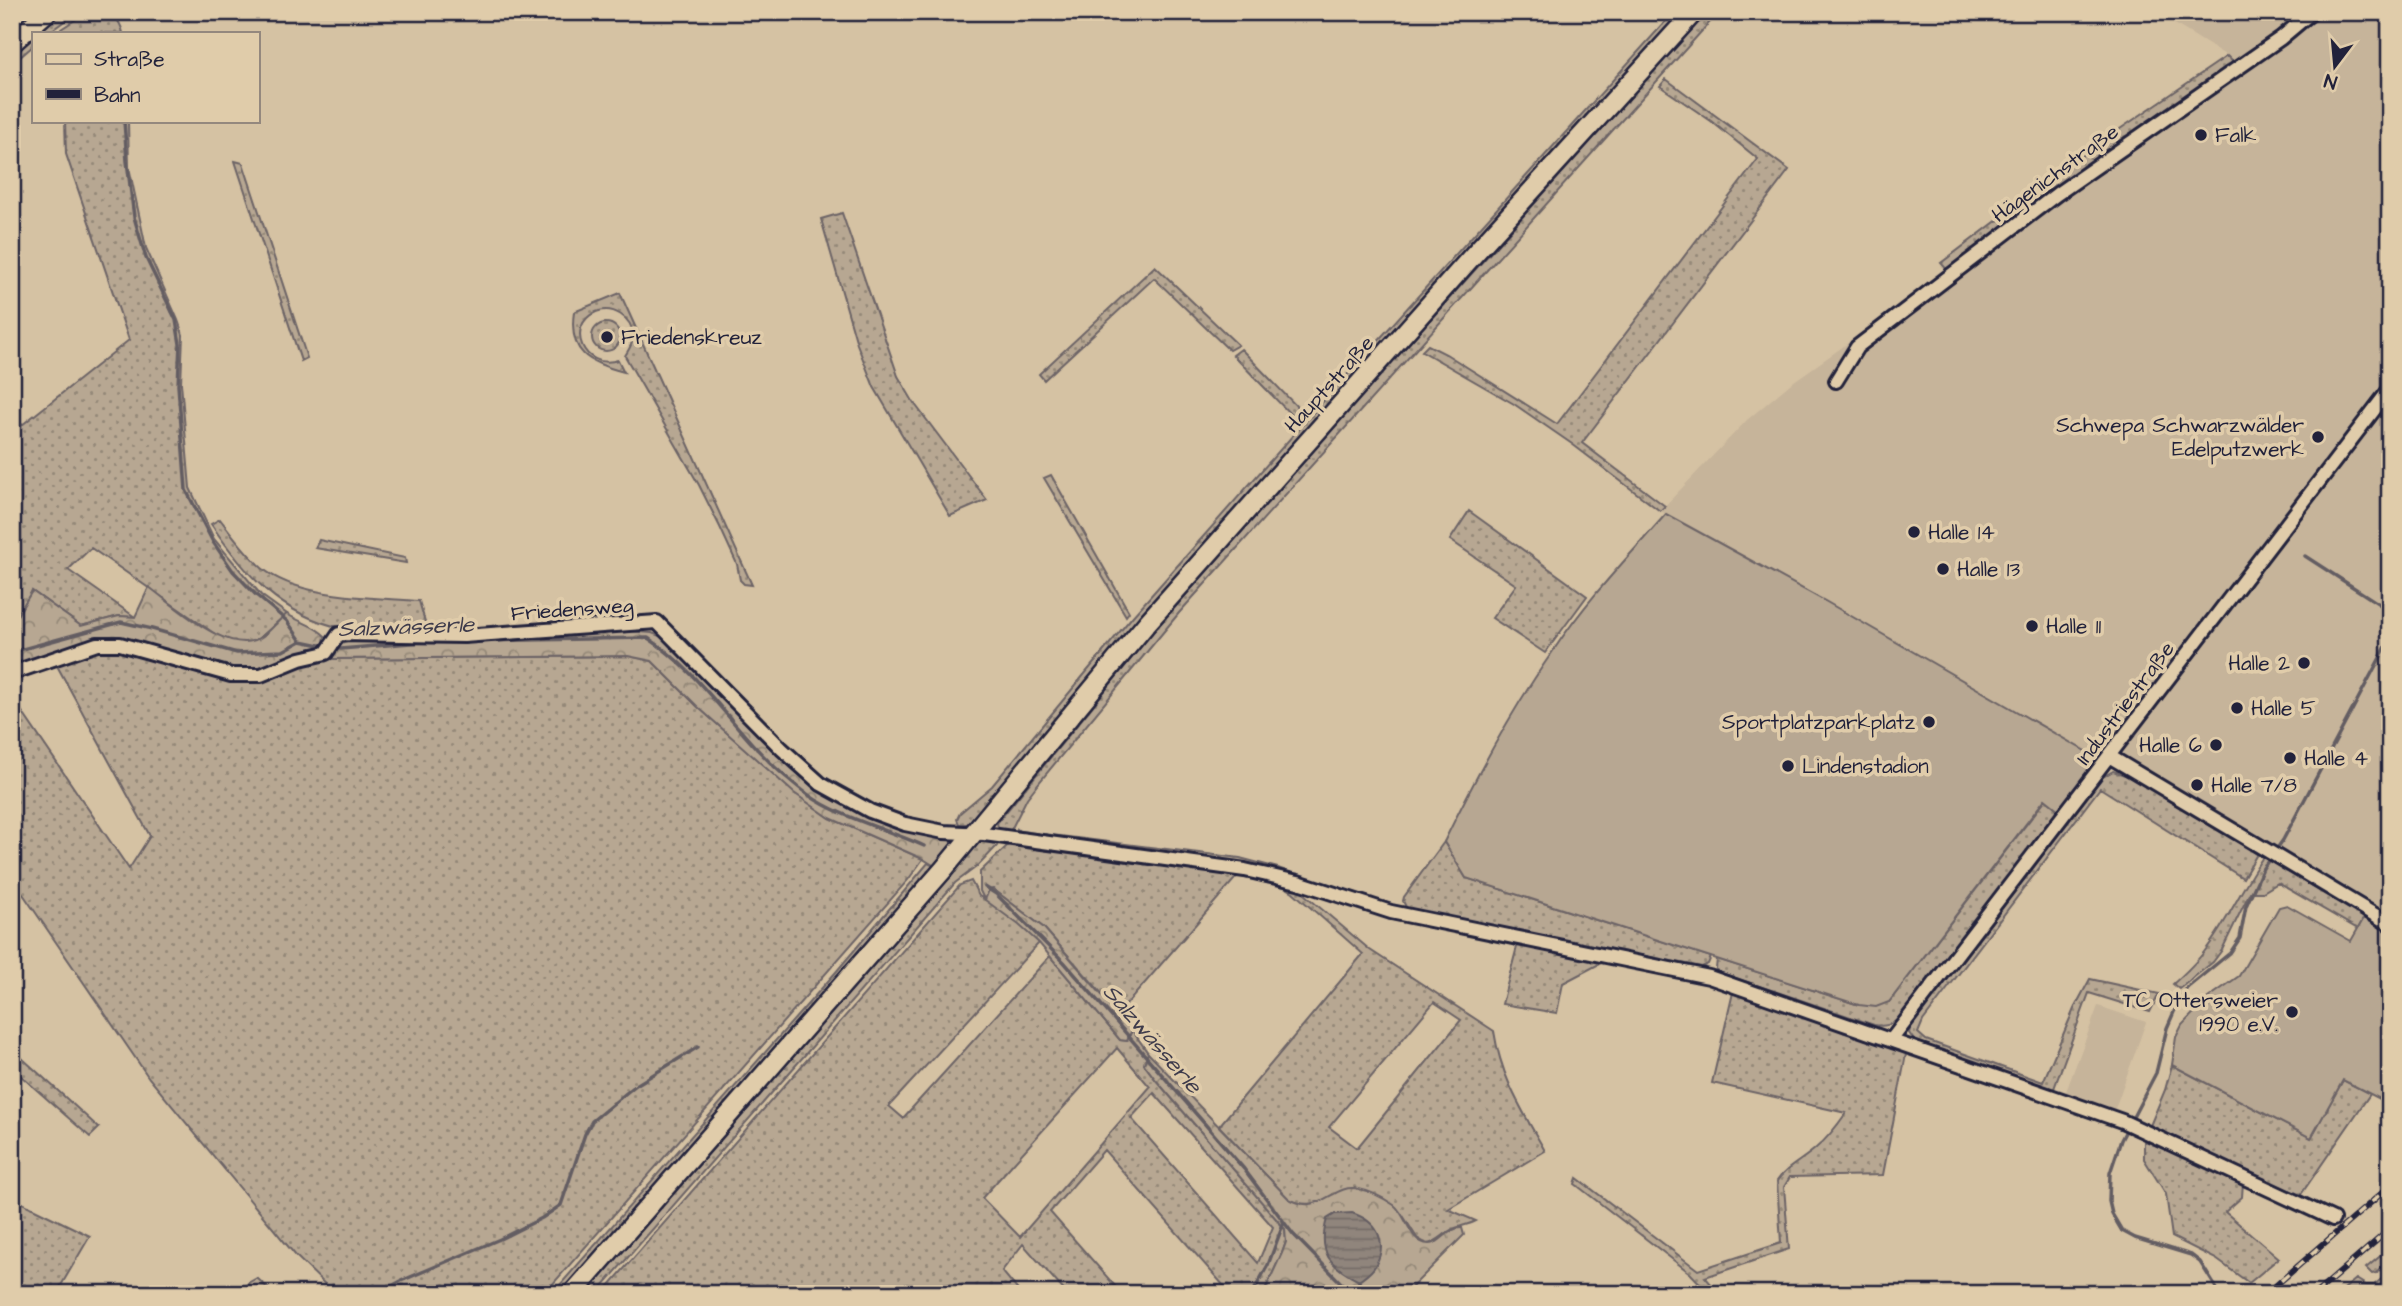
<svg xmlns="http://www.w3.org/2000/svg" width="2402" height="1306" font-family="'Architects Daughter',sans-serif">
<style>
.built{fill:#c6b49a}
.grass{fill:url(#grass-dots);stroke:#6c6466;stroke-width:2;fill-rule:evenodd}
.forest{fill:url(#forest-crowns);stroke:#6c6466;stroke-width:2}
.garden{fill:#b7a792;stroke:#6c6466;stroke-width:2}
.water{fill:url(#water-rules);stroke:#645d62;stroke-width:2}
.lines{fill:none;stroke-linecap:round;stroke-linejoin:round}
.stream{stroke:#645d62;stroke-width:3.5}
.street-casing{stroke:#22223b;stroke-width:18}
.secondary-casing{stroke:#22223b;stroke-width:23}
.street{stroke:#e0ccaa;stroke-width:12}
.secondary{stroke:#e0ccaa;stroke-width:18}
.rail-casing{stroke:#22223b;stroke-width:6}
.rail{stroke:#e0ccaa;stroke-width:3.5;stroke-dasharray:10;stroke-linecap:butt}
.poi-dot{fill:#22223b;stroke:#e0ccaa;stroke-width:2.5}
.labels{text-anchor:middle;stroke-width:7;stroke-linejoin:round;paint-order:stroke}
.poi-label{font-size:21px;fill:#22223b;stroke:#e0ccaa;text-anchor:start}
.street-label{font-size:21px;fill:#22223b;stroke:#e0ccaa}
.water-label{font-size:23px;font-style:italic;fill:#3e3b4b;stroke:#e0ccaa}
</style>
<defs>
<pattern id="grass-dots" width="8" height="8" patternUnits="userSpaceOnUse" patternTransform="scale(1.75)"><rect width="8" height="8" fill="#b7a792"/><path d="M2 2h.1M6 6h.1" fill="none" stroke="#948878" stroke-width="1.8" stroke-linecap="round"/></pattern>
<pattern id="forest-crowns" width="20" height="18" patternUnits="userSpaceOnUse" patternTransform="scale(1.75)"><rect width="20" height="18" fill="#b7a792"/><path d="M2 6a3 3 0 1 1 6 0M12 15a3 3 0 1 1 6 0" fill="none" stroke="#948878"/></pattern>
<pattern id="water-rules" width="6" height="5" patternUnits="userSpaceOnUse" patternTransform="scale(1.75)"><rect width="6" height="5" fill="#90857c"/><path d="M0 2.5h6" fill="none" stroke="#756c67"/></pattern>
</defs>
<rect width="100%" height="100%" fill="#d5c2a3"/>
<filter id="ink" filterUnits="userSpaceOnUse"><feTurbulence type="fractalNoise" baseFrequency=".0143" numOctaves="2"/><feDisplacementMap in="SourceGraphic" scale="14" xChannelSelector="R" yChannelSelector="G"/><feConvolveMatrix kernelMatrix="1 2 1 2 8 2 1 2 1" color-interpolation-filters="sRGB"/></filter>
<g filter="url(#ink)">
<path class="built" d="M 2155,12 L 2390,12 L 2390,934 L 2128,776 L 1825,601 L 1660,511 L 1747,420 L 1790,384 L 1949,272 L 2012,222 L 2115,145 L 2234,63 L 2227,56 Z
M 2098,1006 L 2146,1022 L 2113,1114 L 2064,1097 Z"/>
<path class="grass" d="M 57,12 L 77,12 L 48,33 L 33,33 Z
M 1674,12 L 1686,12 L 971,824 L 959,824 L 957,819 L 960,813 L 992,786 L 1132,617 L 1302,425 Z
M 1707,12 L 1719,12 L 1179,613 L 1037,785 L 1027,798 L 1011,830 L 1007,832 L 999,831 L 997,823 L 1157,627 L 1367,390 Z
M 98,13 C 113,14 120,19 123,33 L 61,33 L 61,29 L 78,18 Z
M 33,33 L 33,46 L 12,64 L 12,52 Z
M 2227,56 L 2234,63 C 2137,130 2041,198 1949,272 L 1941,263 L 2098,144 Z
M 1666,79 L 1789,170 L 1582,443 L 1665,506 L 1660,511 L 1572,444 L 1514,404 L 1422,351 L 1428,345 L 1446,354 L 1557,424 L 1758,159 L 1711,121 L 1660,86 Z
M 65,121 L 128,121 L 129,167 L 146,248 L 178,320 L 183,335 L 181,383 L 190,488 L 214,539 L 261,595 L 287,614 C 272,624 260,645 240,643 C 233,643 225,639 218,636 L 91,548 L 68,570 L 135,617 L 119,616 L 81,626 L 32,591 L 12,624 L 12,433 L 129,340 L 66,154 Z
M 235,161 L 243,163 L 307,358 L 301,361 Z
M 842,213 L 898,376 L 914,403 L 987,500 L 950,516 L 874,387 L 857,344 L 821,219 Z
M 1155,266 L 1238,345 L 1229,350 L 1154,278 L 1044,380 L 1039,374 Z
M 620,293 L 752,585 L 744,584 L 740,580 L 737,564 L 720,527 L 699,485 L 625,356 C 629,349 633,344 633,335 C 632,318 613,305 596,312 C 565,326 583,371 618,360 L 624,372 C 589,363 568,353 574,312 Z
M592 337a14 14 0 1 1 28 0a14 14 0 1 1-28 0Z
M 1241,349 L 1304,414 L 1297,421 L 1233,355 Z
M 1051,475 L 1129,612 L 1126,616 L 1044,478 Z
M 1469,511 L 1587,596 L 1545,653 L 1492,618 L 1516,585 L 1450,540 Z
M 220,519 C 233,536 246,554 262,568 C 299,599 373,597 419,601 L 428,632 C 400,631 369,633 342,628 C 280,615 245,574 211,524 Z
M 319,540 L 405,558 L 406,563 L 315,548 Z
M 101,647 L 304,662 L 332,659 L 629,656 L 652,661 L 698,707 L 795,793 L 830,818 L 923,859 L 908,880 L 544,1294 L 335,1294 L 296,1256 L 149,1078 L 12,878 L 12,843 L 16,840 L 12,834 L 12,697 L 129,869 L 150,836 L 55,662 Z
M 2113,771 L 2128,776 L 2257,854 L 2243,878 L 2100,788 L 1923,1021 L 1918,1033 L 1926,1040 L 2043,1082 L 2074,1009 L 2090,979 L 2159,994 L 2150,1012 L 2089,993 L 2052,1094 L 1916,1043 L 1909,1033 L 1913,1019 L 2098,780 Z
M 2046,799 L 2059,810 L 1900,1018 C 1891,1025 1885,1027 1874,1025 L 1718,972 L 1716,969 L 1717,959 L 1859,1005 L 1889,1002 Z
M 1017,829 L 1019,831 L 1240,858 L 1278,868 L 1323,885 L 1262,868 L 1197,857 L 1016,834 Z
M 989,840 L 998,843 L 997,846 L 979,865 L 955,883 L 596,1294 L 584,1294 L 918,913 L 972,847 L 978,843 Z
M 1014,842 L 1240,873 L 1119,1013 L 1044,928 L 993,889 L 989,890 L 1039,943 L 889,1106 L 903,1118 L 1050,956 L 1120,1040 L 1127,1041 L 1132,1030 L 1148,1053 L 1144,1064 L 1156,1080 L 1285,1229 L 1286,1242 L 1282,1253 L 1265,1290 L 1266,1294 L 1231,1294 L 1104,1150 L 1050,1212 L 1122,1294 L 1067,1294 L 1023,1244 L 1002,1271 L 1021,1294 L 602,1294 L 960,885 L 971,881 L 979,896 L 984,899 L 980,891 L 980,872 L 1009,844 ZM 1117,1048 L 1150,1087 L 1020,1237 L 982,1198 ZM 1154,1093 L 1273,1227 L 1258,1263 L 1131,1118 Z
M 1444,842 L 1466,878 L 1711,957 L 1708,964 L 1702,967 L 1407,909 L 1403,901 L 1404,897 Z
M 2263,857 L 2364,918 L 2358,929 L 2278,883 L 2263,892 L 2250,892 L 2222,950 L 2213,962 L 2179,989 L 2173,984 C 2184,974 2195,964 2204,952 C 2227,923 2242,887 2263,857 Z
M 928,863 L 938,868 L 564,1294 L 552,1294 L 836,972 Z
M 1273,880 L 1301,886 L 1305,895 L 1370,950 L 1494,1031 C 1501,1078 1522,1110 1545,1151 L 1448,1209 L 1476,1221 C 1468,1225 1460,1226 1453,1229 C 1443,1234 1438,1242 1427,1244 L 1417,1238 L 1402,1214 L 1347,1189 C 1326,1198 1311,1211 1289,1199 L 1219,1126 L 1363,954 L 1293,892 ZM 1434,1002 L 1461,1020 L 1357,1148 L 1329,1127 Z
M 1518,943 L 1607,960 L 1563,983 L 1557,1013 L 1502,1004 Z
M 1734,988 L 1907,1049 L 1883,1175 L 1790,1177 L 1784,1187 L 1789,1249 L 1705,1277 L 1720,1294 L 1710,1294 L 1690,1273 L 1575,1184 L 1577,1178 L 1698,1270 L 1781,1243 L 1777,1181 C 1786,1167 1803,1160 1816,1148 C 1828,1138 1837,1126 1846,1113 L 1712,1083 Z
M 12,1049 L 99,1128 L 90,1137 L 12,1068 Z
M 2172,1065 L 2311,1138 L 2343,1080 L 2370,1094 L 2302,1193 L 2295,1198 L 2149,1128 L 2165,1090 Z
M 2144,1134 L 2243,1182 L 2242,1197 L 2225,1212 L 2279,1258 L 2249,1283 L 2216,1259 L 2172,1237 L 2166,1194 L 2144,1159 Z
M 12,1198 L 90,1236 L 56,1294 L 12,1294 Z
M 2390,1248 L 2390,1262 L 2377,1273 L 2372,1274 L 2366,1268 Z
M 2390,1272 L 2390,1294 L 2338,1294 L 2356,1279 L 2366,1285 L 2374,1285 Z
M 257,1278 L 274,1294 L 241,1294 L 248,1283 Z"/>
<path class="forest" d="M 149,587 C 174,605 231,660 263,636 C 272,630 277,621 287,614 C 299,622 316,626 325,636 L 324,643 L 317,650 L 260,671 L 232,671 L 96,639 L 62,649 L 12,668 L 12,624 L 32,591 L 81,626 L 119,616 L 135,617 Z
M 615,630 L 652,633 L 665,638 L 822,789 C 865,817 899,827 949,839 L 953,845 L 938,868 L 923,859 L 830,818 L 794,793 L 698,707 L 652,661 L 628,656 L 332,659 L 338,645 L 359,638 Z
M 993,889 L 1044,928 L 1132,1030 L 1127,1041 L 1120,1040 L 1039,943 L 1019,925 L 985,900 L 989,890 Z
M 1148,1053 L 1289,1199 C 1321,1217 1333,1182 1359,1189 C 1370,1191 1385,1199 1394,1205 C 1407,1215 1409,1243 1429,1244 C 1442,1244 1448,1227 1462,1228 L 1464,1235 L 1405,1294 L 1266,1294 L 1265,1290 L 1282,1253 L 1286,1242 L 1285,1229 L 1156,1080 L 1144,1064 Z"/>
<path class="garden" d="M 1666,514 L 1825,601 L 2099,759 L 2059,810 L 2045,799 L 1889,1002 L 1876,1007 L 1859,1005 L 1466,878 L 1444,842 C 1476,776 1511,711 1553,651 C 1586,601 1627,558 1666,514 Z
M 2287,905 L 2351,941 L 2364,918 L 2390,934 L 2390,1104 L 2343,1080 L 2311,1138 L 2172,1065 L 2176,1037 L 2182,1025 L 2208,998 L 2239,976 L 2279,907 Z"/>
<path class="water" d="M 1352,1213 C 1377,1221 1389,1242 1375,1266 C 1372,1272 1364,1277 1359,1281 C 1330,1266 1317,1253 1327,1219 L 1335,1214 Z"/>
<g class="lines">
<path class="stream" d="M 124,121 L 127,161 L 134,217 L 146,258 L 176,320 L 180,344 L 178,385 L 186,490 L 213,542 L 233,571 L 256,595 L 287,621 L 301,641 L 325,646
M 2305,556 L 2390,611
M 333,648 L 341,649 L 422,642 L 648,638 C 703,674 736,735 786,777 C 796,785 806,794 816,800 C 849,820 889,830 924,846
M 12,652 L 121,622 L 152,629 L 237,653 L 283,651 L 301,641
M 985,887 L 996,894 L 1064,962 L 1244,1169 L 1293,1234 L 1352,1294
M 1359,1281 L 1360,1294
M 386,1294 L 388,1288 L 401,1281 L 500,1239 L 542,1218 L 561,1205 L 585,1134 L 592,1121 L 636,1085 L 698,1047
M 1252,1294 L 1268,1265 L 1284,1222
M 2220,1294 L 2200,1262 L 2191,1255 L 2135,1238 L 2122,1231 L 2112,1214 L 2109,1201 L 2110,1173 L 2121,1140 L 2156,1073 L 2167,1028 L 2180,998 L 2187,988 L 2230,953 L 2240,938 L 2246,906 L 2263,868 L 2283,840 L 2390,639"/>
<defs>
<path id="street" d="M 1836,381 L 1857,347 L 2057,194 L 2281,38 L 2312,12
M 12,673 L 97,644 L 120,644 L 231,675 L 261,675 L 300,659 L 326,653 L 339,634 L 464,636 L 657,622 L 782,749 L 821,784 L 870,811 L 905,824 L 944,832 L 984,834 L 1245,870 L 1298,882 L 1391,912 L 1709,977 L 2122,1121 L 2333,1219
M 2109,756 L 2390,924
M 1892,1039 L 2390,389"/>
<path id="secondary" d="M 12,43 L 47,12
M 572,1294 L 943,870 L 1147,623 L 1476,252 L 1694,12"/>
</defs>
<use href="#street" class="street-casing"/>
<use href="#secondary" class="secondary-casing"/>
<use href="#street" class="street"/>
<use href="#secondary" class="secondary"/>
<defs>
<path id="rail" d="M 2266,1294 L 2390,1186
M 2315,1294 L 2390,1229"/>
</defs>
<use href="#rail" class="rail-casing"/>
<use href="#rail" class="rail"/>
</g>
</g>
<g class="poi-dot">
<circle cx="2201" cy="135" r="7"/>
<circle cx="607" cy="337" r="7"/>
<circle cx="2318" cy="437" r="7"/>
<circle cx="1914" cy="532" r="7"/>
<circle cx="1943" cy="569" r="7"/>
<circle cx="2032" cy="626" r="7"/>
<circle cx="2304" cy="663" r="7"/>
<circle cx="2237" cy="708" r="7"/>
<circle cx="1929" cy="722" r="7"/>
<circle cx="2216" cy="745" r="7"/>
<circle cx="2290" cy="758" r="7"/>
<circle cx="1788" cy="766" r="7"/>
<circle cx="2197" cy="785" r="7"/>
<circle cx="2292" cy="1012" r="7"/>
</g>
<g class="labels">
<g class="poi-label">
<text x="2215" y="142">Falk</text>
<text x="621" y="344">Friedenskreuz</text>
<text x="2304" y="432" text-anchor="end">Schwepa Schwarzwälder<tspan x="2304" dy="24">Edelputzwerk</tspan></text>
<text x="1928" y="539">Halle 14</text>
<text x="1957" y="576">Halle 13</text>
<text x="2046" y="633">Halle 11</text>
<text x="2290" y="670" text-anchor="end">Halle 2</text>
<text x="2251" y="715">Halle 5</text>
<text x="1915" y="729" text-anchor="end">Sportplatzparkplatz</text>
<text x="2202" y="752" text-anchor="end">Halle 6</text>
<text x="2304" y="765">Halle 4</text>
<text x="1802" y="773">Lindenstadion</text>
<text x="2211" y="792">Halle 7/8</text>
<text x="2278" y="1007" text-anchor="end">TC Ottersweier<tspan x="2278" dy="24">1990 e.V.</tspan></text>
</g>
<g class="street-label">
<text transform="translate(2055 173) rotate(-36)" y="7">Hägenichstraße</text>
<text transform="translate(1329 384) rotate(-48)" y="7">Hauptstraße</text>
<text transform="translate(572 609) rotate(-4)" y="7">Friedensweg</text>
<text transform="translate(2125 703) rotate(-53)" y="7">Industriestraße</text>
</g>
<g class="water-label">
<text transform="translate(406 626) rotate(-2)" y="8">Salzwässerle</text>
<text transform="translate(1153 1038) rotate(49)" y="8">Salzwässerle</text>
</g>
</g>
<rect width="2402" height="1306" fill="none" stroke="#e0ccaa" stroke-width="42"/>
<rect x="21" y="21" width="2360" height="1264" fill="none" stroke="#22223b" stroke-width="2.5" filter="url(#ink)"/>
<rect x="32" y="32" width="228" height="91" fill="#e0ccaa" stroke="#94887e" stroke-width="2"/>
<rect x="46" y="54" width="35" height="10" fill="#e0ccaa" stroke="#94887e" stroke-width="2"/>
<text x="94" y="66" font-size="21" fill="#22223b">Straße</text>
<rect x="46" y="89" width="35" height="10" fill="#22223b" stroke="#94887e" stroke-width="2"/>
<text x="94" y="102" font-size="21" fill="#22223b">Bahn</text>
<g transform="translate(2335 66) rotate(196)" stroke="#e0ccaa" stroke-width="5" paint-order="stroke">
<path d="M0-5L12 26L0 18L-12 26Z" fill="#22223b"/>
<text y="-10" font-size="19" font-weight="bold" text-anchor="middle" fill="#22223b">N</text>
</g>
</svg>
